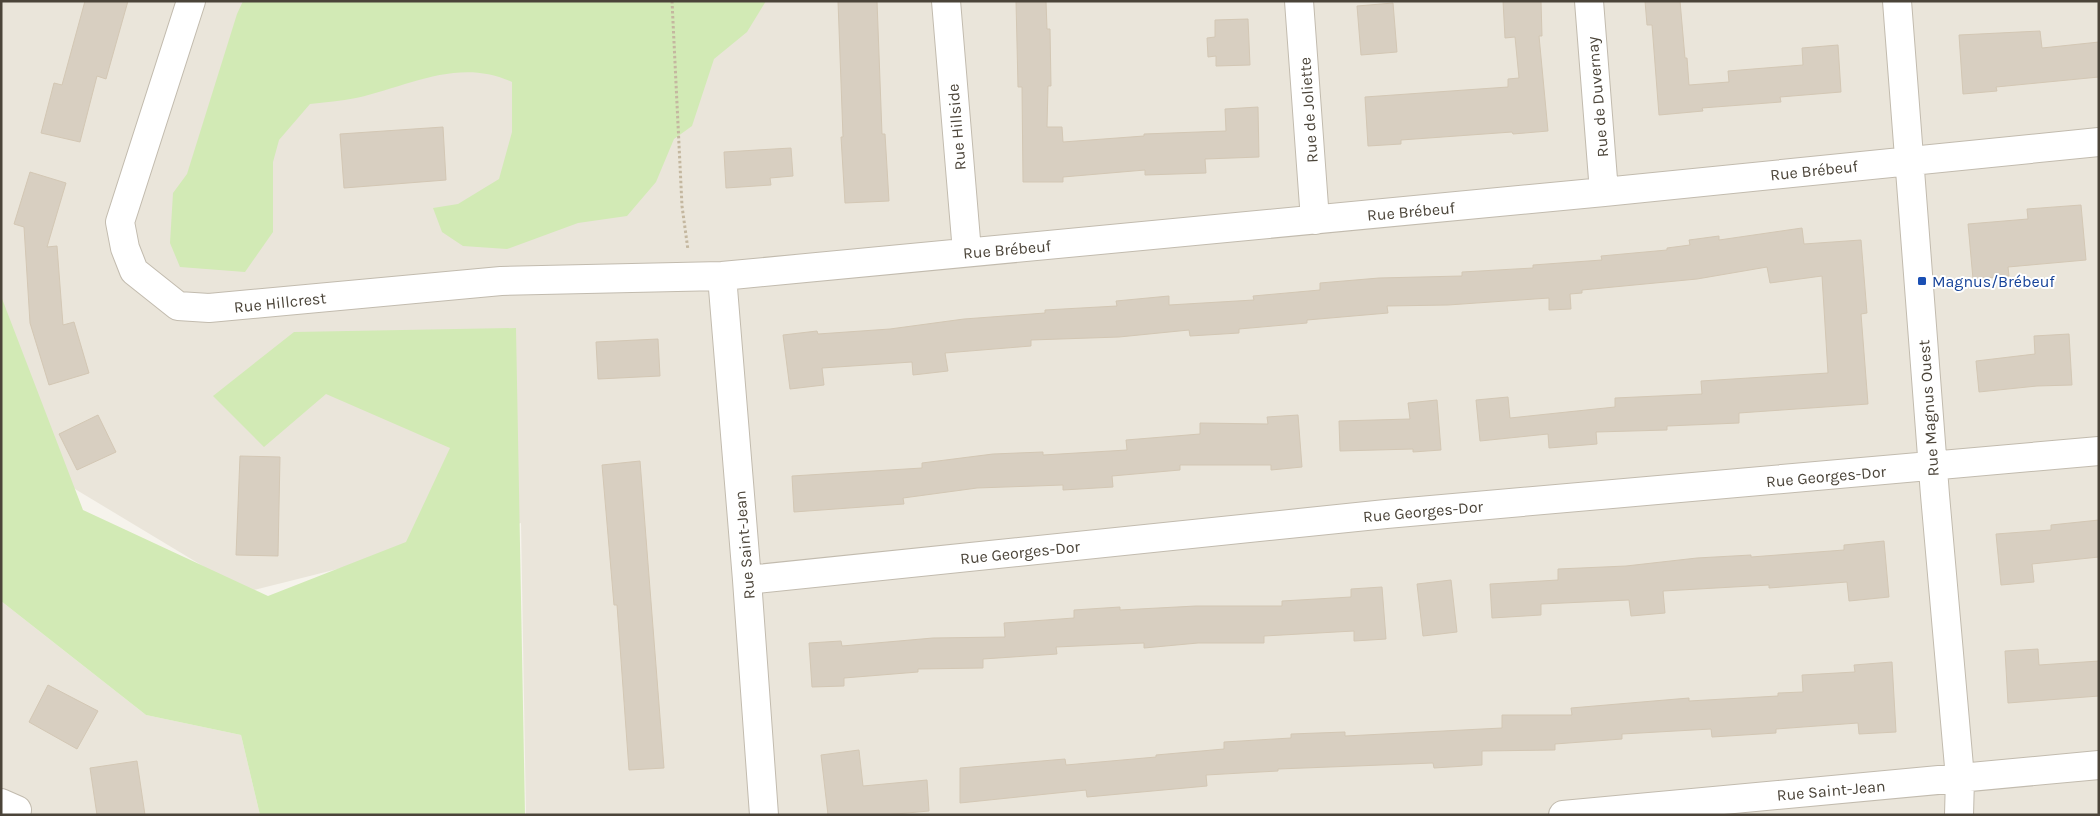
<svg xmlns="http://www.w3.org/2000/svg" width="2100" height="816" font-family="Karla,sans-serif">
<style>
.residential{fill:#eae5da}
.green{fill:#d2eab5}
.building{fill:#d8cfc1;stroke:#d3c7b4}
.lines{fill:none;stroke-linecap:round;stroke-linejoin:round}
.minor-casing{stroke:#c2bbae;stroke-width:30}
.path{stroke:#c4b79f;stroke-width:3;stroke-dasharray:2.5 2.5;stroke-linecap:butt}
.minor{stroke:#fff;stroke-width:28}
.transit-dot{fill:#1a4fb4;stroke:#fff;stroke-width:2}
.labels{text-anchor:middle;stroke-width:4;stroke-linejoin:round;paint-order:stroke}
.street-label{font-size:16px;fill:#4b4439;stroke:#fff}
.transit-label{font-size:16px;fill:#164399;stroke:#fff;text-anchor:start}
</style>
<rect width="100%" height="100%" fill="#f6f3ec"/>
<path class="residential" d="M 1,1 L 2099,1 L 2099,815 L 526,815 L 521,523 L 246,592 L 70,486 L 1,299 Z
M 1,601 L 146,715 L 241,735 L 260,815 L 1,815 Z"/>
<path class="green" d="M 243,1 L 766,1 L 747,32 L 714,59 L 692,126 L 674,139 L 656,182 L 627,216 L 578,223 L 507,249 L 463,246 L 442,232 L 433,208 L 458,204 L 499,179 L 512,132 L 512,82 C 459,57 409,86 356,98 C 341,101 325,102 310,104 L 279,140 L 273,162 L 273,232 L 245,272 L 180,267 L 170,243 L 173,193 L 187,174 L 237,14 Z
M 1,296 L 83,510 L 268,596 L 406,542 L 450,448 L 326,394 L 264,447 L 213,396 L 294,332 L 516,328 L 525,815 L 260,815 L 241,735 L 146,715 L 1,601 Z"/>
<path class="building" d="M 85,1 L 128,1 L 106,79 L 97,76 L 80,142 L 41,133 L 54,83 L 62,85 Z
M 838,1 L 877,1 L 882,134 L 885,134 L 889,201 L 845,203 L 841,137 L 843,137 Z
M 1016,1 L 1046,1 L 1047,29 L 1050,29 L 1051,86 L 1048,86 L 1047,127 L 1062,127 L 1063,142 L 1144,136 L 1144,134 L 1226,131 L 1225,109 L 1258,107 L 1259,157 L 1205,159 L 1206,173 L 1145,175 L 1145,170 L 1063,177 L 1063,182 L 1023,182 L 1022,87 L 1018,87 Z
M 1503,1 L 1541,1 L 1542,36 L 1539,36 L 1548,131 L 1513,134 L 1512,132 L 1401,140 L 1401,144 L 1368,146 L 1365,97 L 1508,87 L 1508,79 L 1519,78 L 1515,37 L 1505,38 Z
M 1645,1 L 1680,1 L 1685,58 L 1687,58 L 1689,85 L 1729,82 L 1728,71 L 1803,65 L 1802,48 L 1838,45 L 1841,92 L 1780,97 L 1781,102 L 1702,108 L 1703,111 L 1659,115 L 1652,25 L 1647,25 Z
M 1393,3 L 1397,52 L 1361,55 L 1357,6 Z
M 1248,19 L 1250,65 L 1216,66 L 1216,56 L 1208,57 L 1207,38 L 1215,37 L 1215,20 Z
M 2040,31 L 2042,48 L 2099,42 L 2099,77 L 1996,87 L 1997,91 L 1963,94 L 1959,35 Z
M 443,127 L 446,180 L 344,188 L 340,134 Z
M 791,148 L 793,176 L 770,178 L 771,185 L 726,188 L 724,152 Z
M 30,172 L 66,183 L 47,247 L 57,246 L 63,325 L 74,322 L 89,373 L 49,385 L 30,323 L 24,227 L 14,224 Z
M 2081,205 L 2086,260 L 2008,267 L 2009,276 L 1973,279 L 1968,224 L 2028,219 L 2027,209 Z
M 1802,228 L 1804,244 L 1861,240 L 1867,313 L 1861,314 L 1868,404 L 1739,413 L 1739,423 L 1667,426 L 1667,430 L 1596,432 L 1597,444 L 1549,448 L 1548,434 L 1480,441 L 1476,400 L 1508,397 L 1510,418 L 1615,407 L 1615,398 L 1702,394 L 1701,381 L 1828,373 L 1822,276 L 1770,283 L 1767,267 L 1697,279 L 1582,290 L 1582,293 L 1570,294 L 1571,309 L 1549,310 L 1549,298 L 1448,305 L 1387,306 L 1388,313 L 1307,320 L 1307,323 L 1239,329 L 1239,333 L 1190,336 L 1189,330 L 1119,337 L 1031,340 L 1031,346 L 945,353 L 948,371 L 913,375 L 912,362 L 822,368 L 824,385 L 790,389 L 783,335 L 817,331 L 818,334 L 890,329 L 964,319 L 1045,313 L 1045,310 L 1117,306 L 1116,301 L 1169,296 L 1169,305 L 1254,300 L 1253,296 L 1320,290 L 1320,283 L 1379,278 L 1462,276 L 1462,272 L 1533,268 L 1533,265 L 1602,260 L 1601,256 L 1667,250 L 1667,248 L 1690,245 L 1689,240 L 1719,236 L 1719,240 Z
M 2069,334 L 2072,385 L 2037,386 L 1979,392 L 1976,361 L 2035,354 L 2034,336 Z
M 658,339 L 660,376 L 598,379 L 596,342 Z
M 1437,400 L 1441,450 L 1413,452 L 1413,449 L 1340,451 L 1339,421 L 1410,419 L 1408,403 Z
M 98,415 L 116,452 L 77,470 L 59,434 Z
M 1298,415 L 1302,467 L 1271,470 L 1271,465 L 1180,465 L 1180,470 L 1112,476 L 1113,487 L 1063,490 L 1063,485 L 977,488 L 903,498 L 904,504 L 794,512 L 792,476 L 922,468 L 922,463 L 993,454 L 1043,452 L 1043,455 L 1127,450 L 1126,440 L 1200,434 L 1200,423 L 1268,424 L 1267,417 Z
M 240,456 L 280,457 L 278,556 L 236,555 Z
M 640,461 L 664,768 L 629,770 L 617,605 L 614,605 L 602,465 Z
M 2099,520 L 2099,557 L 2032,564 L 2034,582 L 2001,585 L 1996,534 L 2051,530 L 2051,525 Z
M 1884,541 L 1889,597 L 1849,601 L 1847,582 L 1769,588 L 1769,585 L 1663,591 L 1665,613 L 1631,616 L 1629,600 L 1541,604 L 1541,615 L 1492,618 L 1490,584 L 1558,580 L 1558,569 L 1626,566 L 1697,558 L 1751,555 L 1751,557 L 1844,550 L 1844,545 Z
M 1451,580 L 1457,632 L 1423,636 L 1417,584 Z
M 1382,587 L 1386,639 L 1354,641 L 1354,631 L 1264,636 L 1264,643 L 1198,643 L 1144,648 L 1144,643 L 1056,647 L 1057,654 L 983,659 L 983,668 L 918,669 L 918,672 L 844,678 L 844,686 L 812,687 L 809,643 L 841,641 L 842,646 L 933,638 L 1005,637 L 1004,623 L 1074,618 L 1074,610 L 1120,607 L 1120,610 L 1196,606 L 1282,606 L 1282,601 L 1351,597 L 1351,589 Z
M 2038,649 L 2039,665 L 2099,661 L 2099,696 L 2008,703 L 2005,651 Z
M 1892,662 L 1896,732 L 1859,734 L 1858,723 L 1776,729 L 1776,733 L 1712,737 L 1711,729 L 1622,734 L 1622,739 L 1555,744 L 1555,750 L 1482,751 L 1482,765 L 1434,768 L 1433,763 L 1278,769 L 1278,771 L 1206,775 L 1207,786 L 1087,797 L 1086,790 L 960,803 L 960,768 L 1065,759 L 1066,765 L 1156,757 L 1156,755 L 1224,749 L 1224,742 L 1291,738 L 1291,734 L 1345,732 L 1345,736 L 1502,728 L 1502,715 L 1572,715 L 1571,708 L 1689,698 L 1689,701 L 1778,696 L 1778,693 L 1803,692 L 1802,675 L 1855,672 L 1854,665 Z
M 48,685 L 98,711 L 77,749 L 29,722 Z
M 859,750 L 863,786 L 927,780 L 929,811 L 885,815 L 828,815 L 821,755 Z
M 137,761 L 145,815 L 97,815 L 90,768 Z"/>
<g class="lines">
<defs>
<path id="minor" d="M 191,1 L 120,222 L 125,248 L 134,271 L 178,306 L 209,308 L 501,281 L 722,276 L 1604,192 L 2099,142
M 946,1 L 967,252
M 1299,1 L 1315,220
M 1589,1 L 1604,192
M 1897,1 L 1935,495 L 1960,778 L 1959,815
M 722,276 L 747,580 L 764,815
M 747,580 L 1386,514 L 2099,451
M 1,803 L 17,810
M 1563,815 L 2099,765"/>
</defs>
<use href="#minor" class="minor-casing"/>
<path class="path" d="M 672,1 L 682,206 L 688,250"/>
<use href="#minor" class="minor"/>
</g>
<rect class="transit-dot" x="1917" y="276" width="10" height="10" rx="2.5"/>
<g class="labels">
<g class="street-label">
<text transform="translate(1597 97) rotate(-95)" y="6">Rue de Duvernay</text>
<text transform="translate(1308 110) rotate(-94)" y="6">Rue de Joliette</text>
<text transform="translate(956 127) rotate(-95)" y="6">Rue Hillside</text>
<text transform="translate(1814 170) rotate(-6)" y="6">Rue Brébeuf</text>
<text transform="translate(1411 211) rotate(-5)" y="6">Rue Brébeuf</text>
<text transform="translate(1007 249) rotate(-5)" y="6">Rue Brébeuf</text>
<text transform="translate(280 302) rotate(-6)" y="6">Rue Hillcrest</text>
<text transform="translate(1928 408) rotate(-94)" y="6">Rue Magnus Ouest</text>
<text transform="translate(1826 476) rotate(-5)" y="6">Rue Georges-Dor</text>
<text transform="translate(1423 511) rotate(-5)" y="6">Rue Georges-Dor</text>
<text transform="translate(744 545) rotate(-95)" y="6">Rue Saint-Jean</text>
<text transform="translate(1020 552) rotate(-6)" y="6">Rue Georges-Dor</text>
<text transform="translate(1831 790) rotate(-5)" y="6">Rue Saint-Jean</text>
</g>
<g class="transit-label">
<text x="1932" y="287">Magnus/Brébeuf</text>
</g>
</g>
<rect width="2100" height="816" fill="none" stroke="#4b4439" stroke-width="5"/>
</svg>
